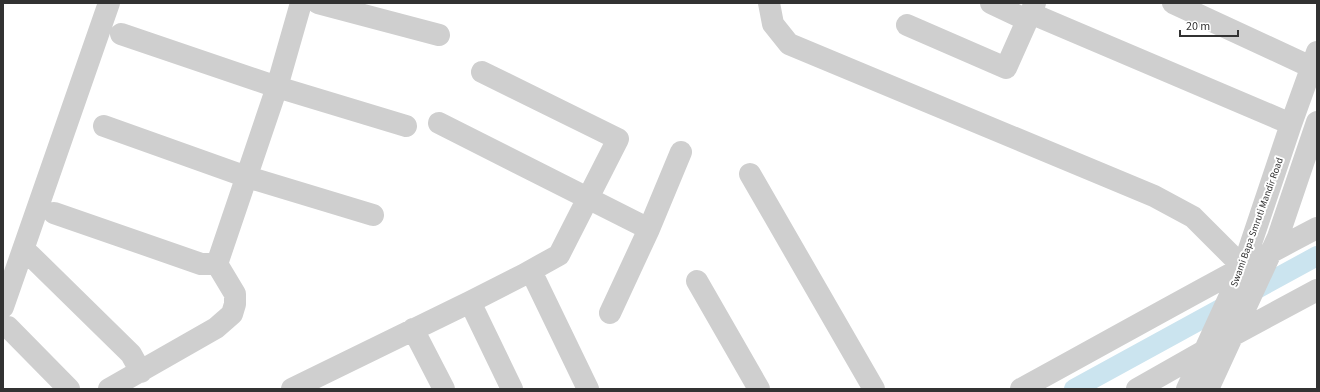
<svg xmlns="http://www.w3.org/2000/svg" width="1320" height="392" font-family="'Source Sans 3',sans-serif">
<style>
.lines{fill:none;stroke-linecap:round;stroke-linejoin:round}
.canal{stroke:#cbe4ef;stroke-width:20}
.minor{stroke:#cfcfcf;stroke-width:22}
.labels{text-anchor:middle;stroke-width:4;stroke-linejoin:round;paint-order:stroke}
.street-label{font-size:10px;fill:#323232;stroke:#fff}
</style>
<rect width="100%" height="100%" fill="#fff"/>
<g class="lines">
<path class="canal" d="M 1074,389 L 1317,256"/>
<path class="minor" d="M 318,3 L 439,35
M 769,3 L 773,24 L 789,44 L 1154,196 L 1193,217 L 1243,267
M 991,3 L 1027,20
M 1173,3 L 1311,67
M 1030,13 L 1291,124
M 907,25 L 1006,68 L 1035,3
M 121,34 L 277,87 L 406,126
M 439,123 L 649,229 L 610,313
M 104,126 L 247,177 L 373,215
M 750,174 L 874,389
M 54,213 L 201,264 L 217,264
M 649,229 L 681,152
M 30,255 L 131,354 L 141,372
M 531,271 L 588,389
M 697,281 L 759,389
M 470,302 L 512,389
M 3,307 L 109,3
M 8,327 L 69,389
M 413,329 L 444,389
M 109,389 L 216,328 L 232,314 L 235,304 L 235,294 L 217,264 L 277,87 L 301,3
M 292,389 L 470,302 L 523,275 L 559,255 L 618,139 L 482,72
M 1021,389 C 1120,335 1217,280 1317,228
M 1137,389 L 1204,351 L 1317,290
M 1187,389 L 1243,267 L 1291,124 L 1317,52
M 1208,389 L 1278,237 L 1317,122"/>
</g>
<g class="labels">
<g class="street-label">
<text transform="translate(1256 222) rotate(-70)" y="4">Swami Bapa Smruti Mandir Road</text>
</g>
</g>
<rect width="1320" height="392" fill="none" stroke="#323232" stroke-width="8"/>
<path d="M1180 30v6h58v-6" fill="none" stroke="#323232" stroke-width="2"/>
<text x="1186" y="30" font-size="12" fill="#323232" stroke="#ffffff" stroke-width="3" paint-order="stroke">20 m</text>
</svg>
